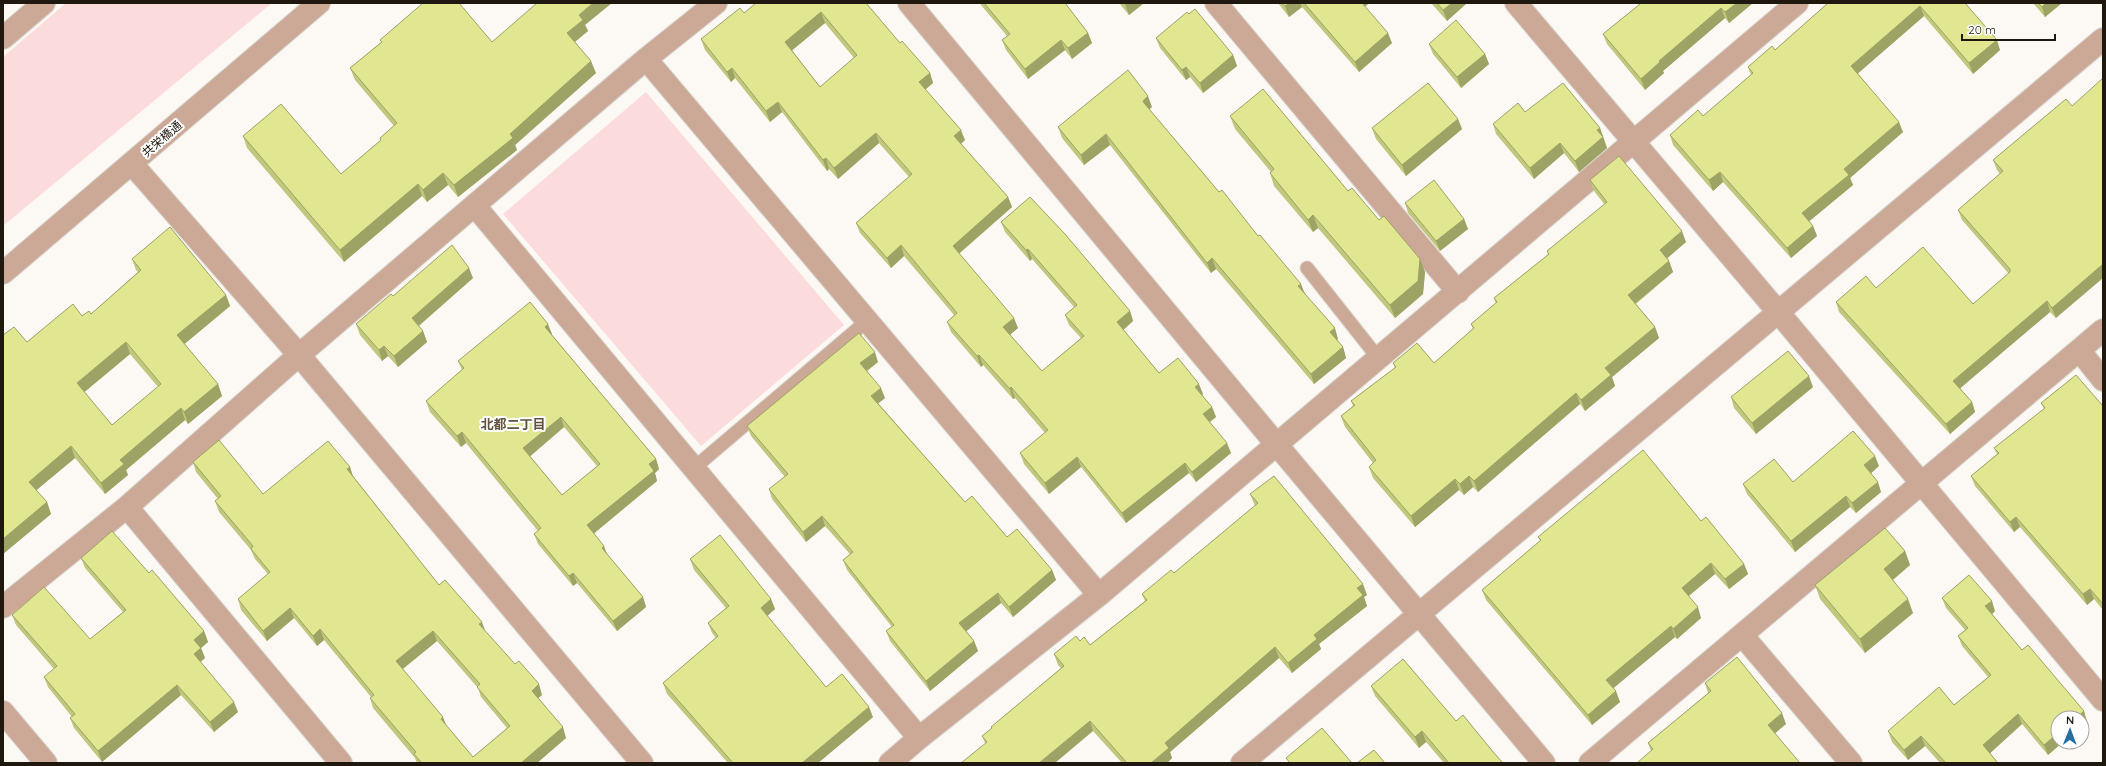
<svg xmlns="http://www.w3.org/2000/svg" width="2106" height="766" font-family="Quicksand,'Noto Sans JP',sans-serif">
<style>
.green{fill:#fcdbdd}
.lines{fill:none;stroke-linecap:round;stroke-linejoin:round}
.service-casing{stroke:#d8d5cf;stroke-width:15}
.minor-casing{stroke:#d8d5cf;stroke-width:24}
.tertiary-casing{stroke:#d8d5cf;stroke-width:24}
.service{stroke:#cca896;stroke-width:13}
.minor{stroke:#cca896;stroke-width:22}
.tertiary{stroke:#cca896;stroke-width:22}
.wall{fill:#c1c77c;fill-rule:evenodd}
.shaded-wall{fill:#9da265}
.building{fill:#e0e790;stroke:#9da265;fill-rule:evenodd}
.labels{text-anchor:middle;stroke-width:4;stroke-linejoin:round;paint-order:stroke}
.street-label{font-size:12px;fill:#1e180f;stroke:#fff}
.neighbourhood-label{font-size:13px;font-weight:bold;fill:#61533d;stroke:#fff}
</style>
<rect width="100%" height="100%" fill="#fcf9f4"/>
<path class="green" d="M 66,3 L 272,3 L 3,226 L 3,57 Z
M 646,92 L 844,325 L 701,446 L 503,214 Z"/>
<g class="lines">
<defs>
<path id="service" d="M 1307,268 L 1379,359
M 694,468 L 867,321"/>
<path id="minor" d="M 909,3 L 1277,445 L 1544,763
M 1216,3 L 1458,292
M 1516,3 L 1779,313 L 2103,700
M 3,38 L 44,3
M 646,59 L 1099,595
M 132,164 L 299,355 L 642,763
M 475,206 L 919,738
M 2079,350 L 2103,380
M 127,507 L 341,763
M 3,607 L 127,507 L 299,355 L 646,59 L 716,3
M 1742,635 L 1851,763
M 3,712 L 46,763
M 890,763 L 919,738 L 1099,595 L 1797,3
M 1242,763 L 2103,39
M 1590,763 L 2103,330"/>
<path id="tertiary" d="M 3,273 L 319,3"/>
</defs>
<use href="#service" class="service-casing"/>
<use href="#minor" class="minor-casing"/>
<use href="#tertiary" class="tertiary-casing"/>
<use href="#service" class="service"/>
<use href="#minor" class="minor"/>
<use href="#tertiary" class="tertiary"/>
</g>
<path class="wall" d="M 866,3 L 900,43 L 930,73 L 933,83 L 925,90 L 965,140 L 961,144 L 1008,197 L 1012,207 L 959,254 L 1018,328 L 1010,335 L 1042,371 L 1081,338 L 1069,325 L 1065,315 L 1074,307 L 1032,259 L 1030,261 L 1005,232 L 1001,222 L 1130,311 L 1133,321 L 1123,330 L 1159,373 L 1203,394 L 1202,395 L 1212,407 L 1216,417 L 1210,422 L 1231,453 L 1196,482 L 1189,473 L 1126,523 L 1081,467 L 1049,494 L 1024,464 L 1020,453 L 1045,433 L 1015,398 L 1013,399 L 983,365 L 981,367 L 951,332 L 947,322 L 954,315 L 904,256 L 891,268 L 860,233 L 856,223 L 909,177 L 879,143 L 838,179 L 829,169 L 827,171 L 782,112 L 770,122 L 735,78 L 731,82 L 705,50 L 701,39 L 744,13 ZM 825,23 L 854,58 L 820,87 L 792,50 Z
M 980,3 L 1065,3 L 1088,33 L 1092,43 L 1072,59 L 1065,50 L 1028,79 L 1006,50 L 1002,40 L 1007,36 L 981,5 Z
M 1119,3 L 1144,3 L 1129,15 Z
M 1278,3 L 1369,3 L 1365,7 L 1392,43 L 1359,72 L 1302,7 L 1289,17 Z
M 1431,3 L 1467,3 L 1447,21 Z
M 1638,3 L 1753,3 L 1729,23 L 1725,18 L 1663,71 L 1664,73 L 1645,90 L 1607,44 L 1603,34 L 1639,5 Z
M 1828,3 L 1965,3 L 2000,50 L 1973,74 L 1924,16 L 1858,73 L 1903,132 L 1850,178 L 1853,185 L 1809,221 L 1813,226 L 1817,236 L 1791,258 L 1723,182 L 1713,191 L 1673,145 L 1670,135 L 1703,116 L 1751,75 L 1748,67 L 1775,50 Z
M 2033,3 L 2062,3 L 2045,17 Z
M 1189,14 L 1233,55 L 1237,66 L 1203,93 L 1190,77 L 1186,80 L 1160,48 L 1156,38 Z
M 585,25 L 588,31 L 575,42 L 596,73 L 515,145 L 517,150 L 458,197 L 448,185 L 427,202 L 422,196 L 344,262 L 247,148 L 243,136 L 341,174 L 381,140 L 380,138 L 394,126 L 355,80 L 350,68 L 381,42 L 380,40 L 492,42 Z
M 1429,44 L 1485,54 L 1489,64 L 1461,88 L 1433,54 Z
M 2066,99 L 2056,318 L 2050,312 L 1960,388 L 1972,402 L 1975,412 L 1950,434 L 1839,312 L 1836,302 L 1876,288 L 1973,304 L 2009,274 L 1962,220 L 1958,210 L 2000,174 L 1997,170 L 1993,160 Z
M 1152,107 L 1149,109 L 1219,192 L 1258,236 L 1304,292 L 1338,339 L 1337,340 L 1343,347 L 1346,358 L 1314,384 L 1216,269 L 1211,273 L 1110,145 L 1084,165 L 1062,138 L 1058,127 Z
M 1525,112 L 1600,128 L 1607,148 L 1579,172 L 1564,153 L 1534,179 L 1496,134 L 1493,124 Z
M 1230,116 L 1348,191 L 1379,220 L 1425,272 L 1423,294 L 1395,318 L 1318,228 L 1313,232 L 1274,186 L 1270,173 L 1271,172 L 1235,129 Z
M 1458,119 L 1462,129 L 1406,176 L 1376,139 L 1372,128 Z
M 1590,180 L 1686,242 L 1667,258 L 1669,261 L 1673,272 L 1636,304 L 1655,327 L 1659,338 L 1612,377 L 1615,386 L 1585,411 L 1580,404 L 1478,492 L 1473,487 L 1464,495 L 1459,490 L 1415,527 L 1373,478 L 1369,467 L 1373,463 L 1345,427 L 1341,416 L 1353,406 L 1351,401 L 1395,368 L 1393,363 L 1434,363 L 1473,329 L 1471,324 L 1496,304 L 1494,298 L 1548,255 L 1547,251 L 1605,205 L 1594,191 Z
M 1405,203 L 1464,219 L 1468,229 L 1440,251 L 1408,213 Z
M 132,259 L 226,295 L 230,306 L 184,344 L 218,384 L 222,396 L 188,424 L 185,420 L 126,470 L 128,475 L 105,494 L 75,458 L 36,490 L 47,502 L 51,514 L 3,554 L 3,335 L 27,342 L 91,314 L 138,272 L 136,270 ZM 130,354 L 158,387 L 112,425 L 84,392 Z
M 473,278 L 419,326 L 423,331 L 427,342 L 398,367 L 388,356 L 382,361 L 360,335 L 356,324 L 393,296 Z
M 552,334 L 552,335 L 656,459 L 659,469 L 655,473 L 657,481 L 593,533 L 607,554 L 643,597 L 646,607 L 617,631 L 577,583 L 573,586 L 538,544 L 534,534 L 538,531 L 466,443 L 461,447 L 430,412 L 426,401 L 462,370 L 458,361 ZM 564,427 L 597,466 L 562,495 L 530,456 Z
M 878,362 L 867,371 L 885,398 L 878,403 L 965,502 L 1007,537 L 1052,570 L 1056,580 L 1013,617 L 1001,603 L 966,631 L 974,641 L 978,651 L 930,691 L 890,641 L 886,631 L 892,627 L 847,570 L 843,560 L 850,554 L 825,526 L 806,542 L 772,499 L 769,489 L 785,477 L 751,436 L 747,426 Z
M 1813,387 L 1756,434 L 1734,408 L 1731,397 Z
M 2041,403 L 2103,406 L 2103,610 L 2094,599 L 2087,605 L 2020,527 L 2014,532 L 1975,486 L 1971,476 L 1997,454 L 1994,448 L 2044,409 Z
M 193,462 L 263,494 L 350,467 L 353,476 L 439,585 L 485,631 L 542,695 L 538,698 L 566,738 L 537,763 L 417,763 L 415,758 L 373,708 L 370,698 L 371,697 L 324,640 L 317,646 L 294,618 L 267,641 L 241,610 L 238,599 L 268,574 L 255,559 L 251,550 L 219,512 L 215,501 L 218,499 L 196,472 ZM 437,641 L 478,688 L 481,697 L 507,728 L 473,757 L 447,727 L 403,669 Z
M 1879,466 L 1871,473 L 1881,492 L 1856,513 L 1850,507 L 1795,552 L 1747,494 L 1743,484 L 1793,482 Z
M 1250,494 L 1367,595 L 1364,597 L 1367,606 L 1319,644 L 1321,649 L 1292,673 L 1279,658 L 1170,752 L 1172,758 L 1167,763 L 1122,763 L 1093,731 L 985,743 L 982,736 L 992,729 L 991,727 L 1061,668 L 1058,665 L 1054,654 L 1080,641 L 1090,645 L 1145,601 L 1142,594 L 1174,573 L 1255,506 Z
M 1701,521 L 1744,564 L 1748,574 L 1729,589 L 1715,574 L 1689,596 L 1701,618 L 1677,639 L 1675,637 L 1613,688 L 1620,702 L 1592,725 L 1486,600 L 1482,590 L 1540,541 L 1538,537 Z
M 1905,551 L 1910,565 L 1893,580 L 1913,613 L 1865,653 L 1820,599 L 1815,585 Z
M 81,558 L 149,573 L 204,631 L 208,642 L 201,648 L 205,658 L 200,662 L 238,712 L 214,732 L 181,695 L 102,762 L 74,728 L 70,718 L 72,717 L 48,687 L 44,677 L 54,669 L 16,625 L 12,615 L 90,639 L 123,612 L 85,568 Z
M 690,559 L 771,599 L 775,609 L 767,616 L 826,687 L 873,717 L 818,763 L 728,763 L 667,694 L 663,683 L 716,638 L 712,633 L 708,623 L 726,608 L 694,570 Z
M 1942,598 L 1995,611 L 1992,614 L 2022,650 L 2084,711 L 2087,722 L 2082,726 L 2082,718 L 2058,742 L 2063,742 L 2048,755 L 2022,724 L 1990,753 L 1998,763 L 1940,763 L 1925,746 L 1908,760 L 1892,742 L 1888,731 L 1954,705 L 1988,677 L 1962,646 L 1958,636 L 1965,630 L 1946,608 Z
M 1705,683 L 1786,724 L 1774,733 L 1651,751 L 1648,743 L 1708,693 Z
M 1371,686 L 1456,721 L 1494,753 L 1503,763 L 1444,763 L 1426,742 L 1419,748 L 1375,696 Z"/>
<path class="shaded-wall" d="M 593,3 L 612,3 L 585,25 L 588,31 L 571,45 L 567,33 L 579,15 Z
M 1126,3 L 1144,3 L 1129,15 L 1125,4 Z
M 1289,3 L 1300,3 L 1302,7 L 1289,17 L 1285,6 Z
M 1360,3 L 1369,3 L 1362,9 Z
M 1452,3 L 1467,3 L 1447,21 L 1443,10 Z
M 1737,3 L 1753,3 L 1729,23 L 1725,12 Z
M 2046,3 L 2062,3 L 2045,17 L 2042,7 Z
M 1920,6 L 1924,16 L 1855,76 L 1851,66 Z
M 1721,8 L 1725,18 L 1663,71 L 1664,73 L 1645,90 L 1641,79 L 1659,61 Z
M 821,12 L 825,23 L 789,53 L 785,42 Z
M 1088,33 L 1092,43 L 1072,59 L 1068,48 Z
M 1388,33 L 1392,43 L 1359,72 L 1355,62 Z
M 1061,40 L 1065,50 L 1028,79 L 1025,69 Z
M 1997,40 L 2000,50 L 1973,74 L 1969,63 Z
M 1485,54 L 1489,64 L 1461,88 L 1457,77 Z
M 1233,55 L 1237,66 L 1203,93 L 1200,83 Z
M 591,61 L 596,73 L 515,145 L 517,150 L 458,197 L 454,185 L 510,134 Z
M 1186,67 L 1190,77 L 1186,80 L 1182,70 Z
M 732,68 L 735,78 L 731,82 L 727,72 Z
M 930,73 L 933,83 L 922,92 L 919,82 Z
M 1148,96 L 1152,107 L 1147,111 L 1143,101 Z
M 778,102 L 782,112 L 770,122 L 766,111 Z
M 1458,119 L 1462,129 L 1406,176 L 1402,165 Z
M 1899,122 L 1903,132 L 1850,178 L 1853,185 L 1806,224 L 1802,213 L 1844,169 Z
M 1600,128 L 1607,148 L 1579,172 L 1575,161 L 1597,130 Z
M 961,130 L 965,140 L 958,146 L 954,136 Z
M 876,133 L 879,143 L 838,179 L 834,168 Z
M 1106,134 L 1110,145 L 1084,165 L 1081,155 Z
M 1560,143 L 1564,153 L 1534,179 L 1530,168 Z
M 826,158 L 829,169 L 827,171 L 823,160 Z
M 1720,172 L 1723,182 L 1713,191 L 1709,180 Z
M 443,173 L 448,185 L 427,202 L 423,190 Z
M 418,184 L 422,196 L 344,262 L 340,250 Z
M 1008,197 L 1012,207 L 956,256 L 953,246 Z
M 1313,215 L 1318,228 L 1313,232 L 1308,220 Z
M 1464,219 L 1468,229 L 1440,251 L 1436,241 Z
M 1813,226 L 1817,236 L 1791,258 L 1787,248 Z
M 1682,231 L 1686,242 L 1664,261 L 1660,250 Z
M 901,245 L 904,256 L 891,268 L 887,258 Z
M 1028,249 L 1032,259 L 1030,261 L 1026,250 Z
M 1212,258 L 1216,269 L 1211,273 L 1207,263 Z
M 1420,259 L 1425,272 L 1423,294 L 1395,318 L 1390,305 Z
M 1669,261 L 1673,272 L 1632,306 L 1628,295 Z
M 2103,264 L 2103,278 L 2056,318 L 2052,308 Z
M 469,268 L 473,278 L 416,328 L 412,318 Z
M 1301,284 L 1305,294 L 1298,286 Z
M 226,295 L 230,306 L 181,347 L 177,335 Z
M 2047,301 L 2050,312 L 1957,391 L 1953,381 Z
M 1130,311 L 1133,321 L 1121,332 L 1117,322 Z
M 1014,318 L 1018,328 L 1007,337 L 1003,327 Z
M 548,324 L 552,334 L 549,337 L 545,327 Z
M 1655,327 L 1659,338 L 1612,377 L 1615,386 L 1585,411 L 1581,400 L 1605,368 Z
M 1335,328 L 1338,339 L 1334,342 L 1330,332 Z
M 423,331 L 427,342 L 398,367 L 394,356 Z
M 126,342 L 130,354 L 81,395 L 77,383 Z
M 384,346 L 388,356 L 382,361 L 379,350 Z
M 1343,347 L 1346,358 L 1314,384 L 1311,374 Z
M 875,352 L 878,362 L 864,373 L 860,363 Z
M 979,355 L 983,365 L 981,367 L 977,356 Z
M 1809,376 L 1813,387 L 1756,434 L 1752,423 Z
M 218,384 L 222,396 L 188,424 L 184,412 Z
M 1199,384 L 1203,394 L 1199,397 L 1195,387 Z
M 1011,387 L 1015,398 L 1013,399 L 1010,389 Z
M 881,388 L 885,398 L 875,406 L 871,396 Z
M 1576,393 L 1580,404 L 1478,492 L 1474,481 Z
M 1972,402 L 1975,412 L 1950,434 L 1946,424 Z
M 1212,407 L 1216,417 L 1207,424 L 1203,414 Z
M 181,408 L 185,420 L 126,470 L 128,475 L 105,494 L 101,483 L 120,460 Z
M 561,417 L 564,427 L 527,459 L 523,448 Z
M 462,432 L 466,443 L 461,447 L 457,436 Z
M 1227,443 L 1231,453 L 1196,482 L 1192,472 Z
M 71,446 L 75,458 L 33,493 L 29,482 Z
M 1875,456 L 1879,466 L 1868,476 L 1864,465 Z
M 1077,457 L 1081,467 L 1049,494 L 1045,483 Z
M 656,459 L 659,469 L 655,473 L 657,481 L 591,536 L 587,525 L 649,464 Z
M 1185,463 L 1189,473 L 1126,523 L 1122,513 Z
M 350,467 L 353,477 L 347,469 Z
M 1469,476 L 1473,487 L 1464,495 L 1460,484 Z
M 1455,479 L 1459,490 L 1415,527 L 1411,516 Z
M 1878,482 L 1881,492 L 1856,513 L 1852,503 Z
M 1846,496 L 1850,507 L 1795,552 L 1791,541 Z
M 47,502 L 51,514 L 3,554 L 3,539 Z
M 822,516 L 825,526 L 806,542 L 803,532 Z
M 2016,517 L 2020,527 L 2014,532 L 2010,522 Z
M 604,546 L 608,557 L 602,548 Z
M 1905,551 L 1910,565 L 1889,583 L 1884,569 Z
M 1711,563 L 1715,574 L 1686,598 L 1682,588 Z
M 1744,564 L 1748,574 L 1729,589 L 1725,579 Z
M 1052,570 L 1056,580 L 1013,617 L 1009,607 Z
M 573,573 L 577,583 L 573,586 L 569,576 Z
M 1363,584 L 1367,595 L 1364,597 L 1367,606 L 1319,644 L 1321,649 L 1292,673 L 1288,663 L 1357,588 Z
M 2090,589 L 2094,599 L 2087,605 L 2083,594 Z
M 998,593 L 1001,603 L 963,634 L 959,623 Z
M 643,597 L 646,607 L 617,631 L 613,621 Z
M 771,599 L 775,609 L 764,619 L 761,608 Z
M 1908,599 L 1913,613 L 1865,653 L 1860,639 Z
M 1992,601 L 1995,611 L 1989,617 L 1985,606 Z
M 1698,607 L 1701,618 L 1677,639 L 1673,629 Z
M 290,608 L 294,618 L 267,641 L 263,631 Z
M 482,622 L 486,633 L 479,624 Z
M 1671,626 L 1675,637 L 1610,691 L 1606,680 Z
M 320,629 L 324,640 L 317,646 L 313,636 Z
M 204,631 L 208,642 L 201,648 L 205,658 L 197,665 L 194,654 L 194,640 Z
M 433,631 L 437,641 L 400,671 L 396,661 Z
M 974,641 L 978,651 L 930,691 L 926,681 Z
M 1275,647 L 1279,658 L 1170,752 L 1172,758 L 1167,763 L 1151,763 L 1165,743 Z
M 539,684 L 542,695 L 535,701 L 532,691 Z
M 177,685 L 181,695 L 102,762 L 98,751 Z
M 1616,691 L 1620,702 L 1592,725 L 1588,715 Z
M 234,702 L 238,712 L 214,732 L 210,722 Z
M 869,707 L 873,717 L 818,763 L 802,763 Z
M 2084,711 L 2087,722 L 2082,726 L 2082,718 L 2076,718 Z
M 1782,713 L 1786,724 L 1772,736 L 1768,725 Z
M 2018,714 L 2022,724 L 1987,756 L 1983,745 Z
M 443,717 L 447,727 L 441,719 Z
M 1090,721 L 1093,731 L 1055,763 L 1039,763 Z
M 563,727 L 566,738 L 537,763 L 521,763 Z
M 1422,731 L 1426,742 L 1419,748 L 1415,737 Z
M 2058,733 L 2058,742 L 2063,742 L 2048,755 L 2044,745 Z
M 1921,736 L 1925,746 L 1908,760 L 1904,750 Z"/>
<path class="building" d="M 423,3 L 459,3 L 492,42 L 537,3 L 593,3 L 579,15 L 583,20 L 567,33 L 591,61 L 510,134 L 513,138 L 454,185 L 443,173 L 423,190 L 418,184 L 340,250 L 243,136 L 281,104 L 341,174 L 381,140 L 380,138 L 397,123 L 350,68 L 382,42 L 380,40 Z
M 756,3 L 866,3 L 900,43 L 902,41 L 930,73 L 919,82 L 961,130 L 954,136 L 1008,197 L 953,246 L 1014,318 L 1003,327 L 1042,371 L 1084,336 L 1065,315 L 1077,305 L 1028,249 L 1026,250 L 1001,222 L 1030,197 L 1065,234 L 1130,311 L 1117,322 L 1159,373 L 1178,358 L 1199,384 L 1195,387 L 1212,407 L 1203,414 L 1227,443 L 1192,472 L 1185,463 L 1122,513 L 1077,457 L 1045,483 L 1020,453 L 1048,430 L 1011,387 L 1010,389 L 979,355 L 977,356 L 947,322 L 957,313 L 901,245 L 887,258 L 856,223 L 912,174 L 876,133 L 834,168 L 826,158 L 823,160 L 778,102 L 766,111 L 732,68 L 727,72 L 701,39 L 740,8 L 744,13 ZM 821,12 L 857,55 L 820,87 L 785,42 Z
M 984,3 L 1065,3 L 1088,33 L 1068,48 L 1061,40 L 1025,69 L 1002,40 L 1010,34 Z
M 1282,3 L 1289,3 L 1285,6 Z
M 1304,3 L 1362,3 L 1388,33 L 1355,62 Z
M 1437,3 L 1452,3 L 1443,10 Z
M 1639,3 L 1737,3 L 1725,12 L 1721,8 L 1659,61 L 1660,62 L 1641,79 L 1603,34 L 1640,4 Z
M 1828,3 L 1965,3 L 1997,40 L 1969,63 L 1920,6 L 1851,66 L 1899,122 L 1844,169 L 1849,175 L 1802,213 L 1813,226 L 1787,248 L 1720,172 L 1709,180 L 1670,135 L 1698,110 L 1703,116 L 1753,73 L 1748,67 L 1772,46 L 1775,50 Z
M 2038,3 L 2046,3 L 2042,7 Z
M 1195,9 L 1233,55 L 1200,83 L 1186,67 L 1182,70 L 1156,38 L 1187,12 L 1189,14 Z
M 1456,20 L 1485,54 L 1457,77 L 1429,44 Z
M 1128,70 L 1148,96 L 1143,101 L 1144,103 L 1219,192 L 1222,190 L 1258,236 L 1260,235 L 1301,284 L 1298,286 L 1335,328 L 1330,332 L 1343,347 L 1311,374 L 1212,258 L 1207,263 L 1106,134 L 1081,155 L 1058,127 Z
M 2103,78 L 2103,264 L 2052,308 L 2047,301 L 1953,381 L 1972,402 L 1946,424 L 1836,302 L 1866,276 L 1876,288 L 1923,247 L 1973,304 L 2010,272 L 2010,269 L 1958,210 L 2003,171 L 1993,160 L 2066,99 L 2072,106 Z
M 1428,83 L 1458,119 L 1402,165 L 1372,128 Z
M 1563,83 L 1600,128 L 1597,130 L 1603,137 L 1575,161 L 1560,143 L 1530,168 L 1493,124 L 1518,103 L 1525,112 Z
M 1263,89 L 1348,191 L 1352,188 L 1379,220 L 1384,216 L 1420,259 L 1418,281 L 1390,305 L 1313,215 L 1308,220 L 1270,173 L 1274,169 L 1230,116 Z
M 1619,156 L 1682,231 L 1660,250 L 1669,261 L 1628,295 L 1655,327 L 1605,368 L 1611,375 L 1581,400 L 1576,393 L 1474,481 L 1469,476 L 1460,484 L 1455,479 L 1411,516 L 1369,467 L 1376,460 L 1341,416 L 1355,405 L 1351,401 L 1396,367 L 1393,363 L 1417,343 L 1434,363 L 1474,328 L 1471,324 L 1497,302 L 1494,298 L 1549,254 L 1547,251 L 1607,202 L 1590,180 Z
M 1434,180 L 1464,219 L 1436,241 L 1405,203 Z
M 170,227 L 226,295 L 177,335 L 218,384 L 184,412 L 181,408 L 120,460 L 124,464 L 101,483 L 71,446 L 29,482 L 47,502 L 3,539 L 3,335 L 14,327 L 27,342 L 73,304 L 82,316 L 89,311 L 91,314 L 141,270 L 132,259 ZM 126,342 L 161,384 L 112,425 L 77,383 Z
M 452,245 L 469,268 L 412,318 L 423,331 L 394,356 L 384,346 L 379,350 L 356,324 L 391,294 L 393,296 Z
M 530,302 L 548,324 L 545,327 L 656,459 L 649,464 L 654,471 L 587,525 L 604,546 L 602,548 L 643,597 L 613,621 L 573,573 L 569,576 L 534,534 L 541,528 L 462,432 L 457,436 L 426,401 L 464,368 L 458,361 ZM 561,417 L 600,464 L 562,495 L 523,448 Z
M 859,333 L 875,352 L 860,363 L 881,388 L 871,396 L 965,502 L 972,496 L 1007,537 L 1017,529 L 1052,570 L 1009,607 L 998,593 L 959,623 L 974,641 L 926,681 L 886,631 L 894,625 L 843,560 L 853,552 L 822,516 L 803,532 L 769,489 L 788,474 L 747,426 Z
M 1788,351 L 1809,376 L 1752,423 L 1731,397 Z
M 2076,375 L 2103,406 L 2103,604 L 2090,589 L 2083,594 L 2016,517 L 2010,522 L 1971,476 L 1999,453 L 1994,448 L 2045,408 L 2041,403 Z
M 1853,431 L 1875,456 L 1864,465 L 1878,482 L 1852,503 L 1846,496 L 1791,541 L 1743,484 L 1774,459 L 1793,482 Z
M 219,440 L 263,494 L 328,441 L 350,467 L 347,469 L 439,585 L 445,580 L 482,622 L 479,624 L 515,664 L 519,661 L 539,684 L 532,691 L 563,727 L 521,763 L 422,763 L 414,754 L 416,752 L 370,698 L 374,695 L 320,629 L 313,636 L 290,608 L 263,631 L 238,599 L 270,572 L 251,549 L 253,546 L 215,501 L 221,496 L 193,462 ZM 433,631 L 480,684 L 477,687 L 510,726 L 473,757 L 441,719 L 443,717 L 396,661 Z
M 1643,450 L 1701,521 L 1706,517 L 1744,564 L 1725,579 L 1711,563 L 1682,588 L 1698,607 L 1673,629 L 1671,626 L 1606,680 L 1616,691 L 1588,715 L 1482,590 L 1541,540 L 1538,537 Z
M 1274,476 L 1363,584 L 1357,588 L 1363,595 L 1314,635 L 1317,639 L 1288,663 L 1275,647 L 1165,743 L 1169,748 L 1151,763 L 1127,763 L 1090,721 L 1039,763 L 961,763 L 987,742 L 982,736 L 992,728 L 991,727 L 1064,666 L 1054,654 L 1076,636 L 1080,641 L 1084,637 L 1090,645 L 1147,600 L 1142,594 L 1171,570 L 1174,573 L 1258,503 L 1250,494 Z
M 1885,528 L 1905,551 L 1884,569 L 1908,599 L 1860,639 L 1815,585 Z
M 112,531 L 149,573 L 152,570 L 204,631 L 194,640 L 201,648 L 194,654 L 234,702 L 210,722 L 177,685 L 98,751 L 70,718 L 75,714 L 44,677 L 57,666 L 12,615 L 44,587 L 90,639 L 126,610 L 81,558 Z
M 720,535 L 771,599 L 761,608 L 826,687 L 842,674 L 869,707 L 802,763 L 733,763 L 663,683 L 718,636 L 708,623 L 729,606 L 690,559 Z
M 1969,575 L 1992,601 L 1985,606 L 2022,650 L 2028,645 L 2084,711 L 2076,718 L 2058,718 L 2058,733 L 2044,745 L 2018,714 L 1983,745 L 1998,763 L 1946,763 L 1921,736 L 1904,750 L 1888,731 L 1939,687 L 1954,705 L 1991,675 L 1958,636 L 1968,628 L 1942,598 Z
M 1737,657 L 1782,713 L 1768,725 L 1800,763 L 1637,763 L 1653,749 L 1648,743 L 1711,691 L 1705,683 Z
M 1403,659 L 1456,721 L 1463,715 L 1494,753 L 1503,763 L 1449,763 L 1422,731 L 1415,737 L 1371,686 Z
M 1322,728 L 1352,763 L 1290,763 L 1286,758 Z
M 1374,750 L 1385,763 L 1357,763 Z"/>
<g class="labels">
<g class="street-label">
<text transform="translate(162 139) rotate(-41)" y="4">共栄橋通</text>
</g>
<g class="neighbourhood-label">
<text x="513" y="429">北都二丁目</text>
</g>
</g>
<rect width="2106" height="766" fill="none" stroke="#1e180f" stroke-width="8"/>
<g transform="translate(2070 730) rotate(1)"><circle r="19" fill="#ffffff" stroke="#a5a39f"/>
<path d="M0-3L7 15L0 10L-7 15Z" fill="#246ea2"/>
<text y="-6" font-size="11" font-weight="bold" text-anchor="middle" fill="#1e180f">N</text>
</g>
<path d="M1962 34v6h93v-6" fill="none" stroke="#1e180f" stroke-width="2"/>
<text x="1968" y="34" font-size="12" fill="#1e180f" stroke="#ffffff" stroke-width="3" paint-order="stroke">20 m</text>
</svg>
